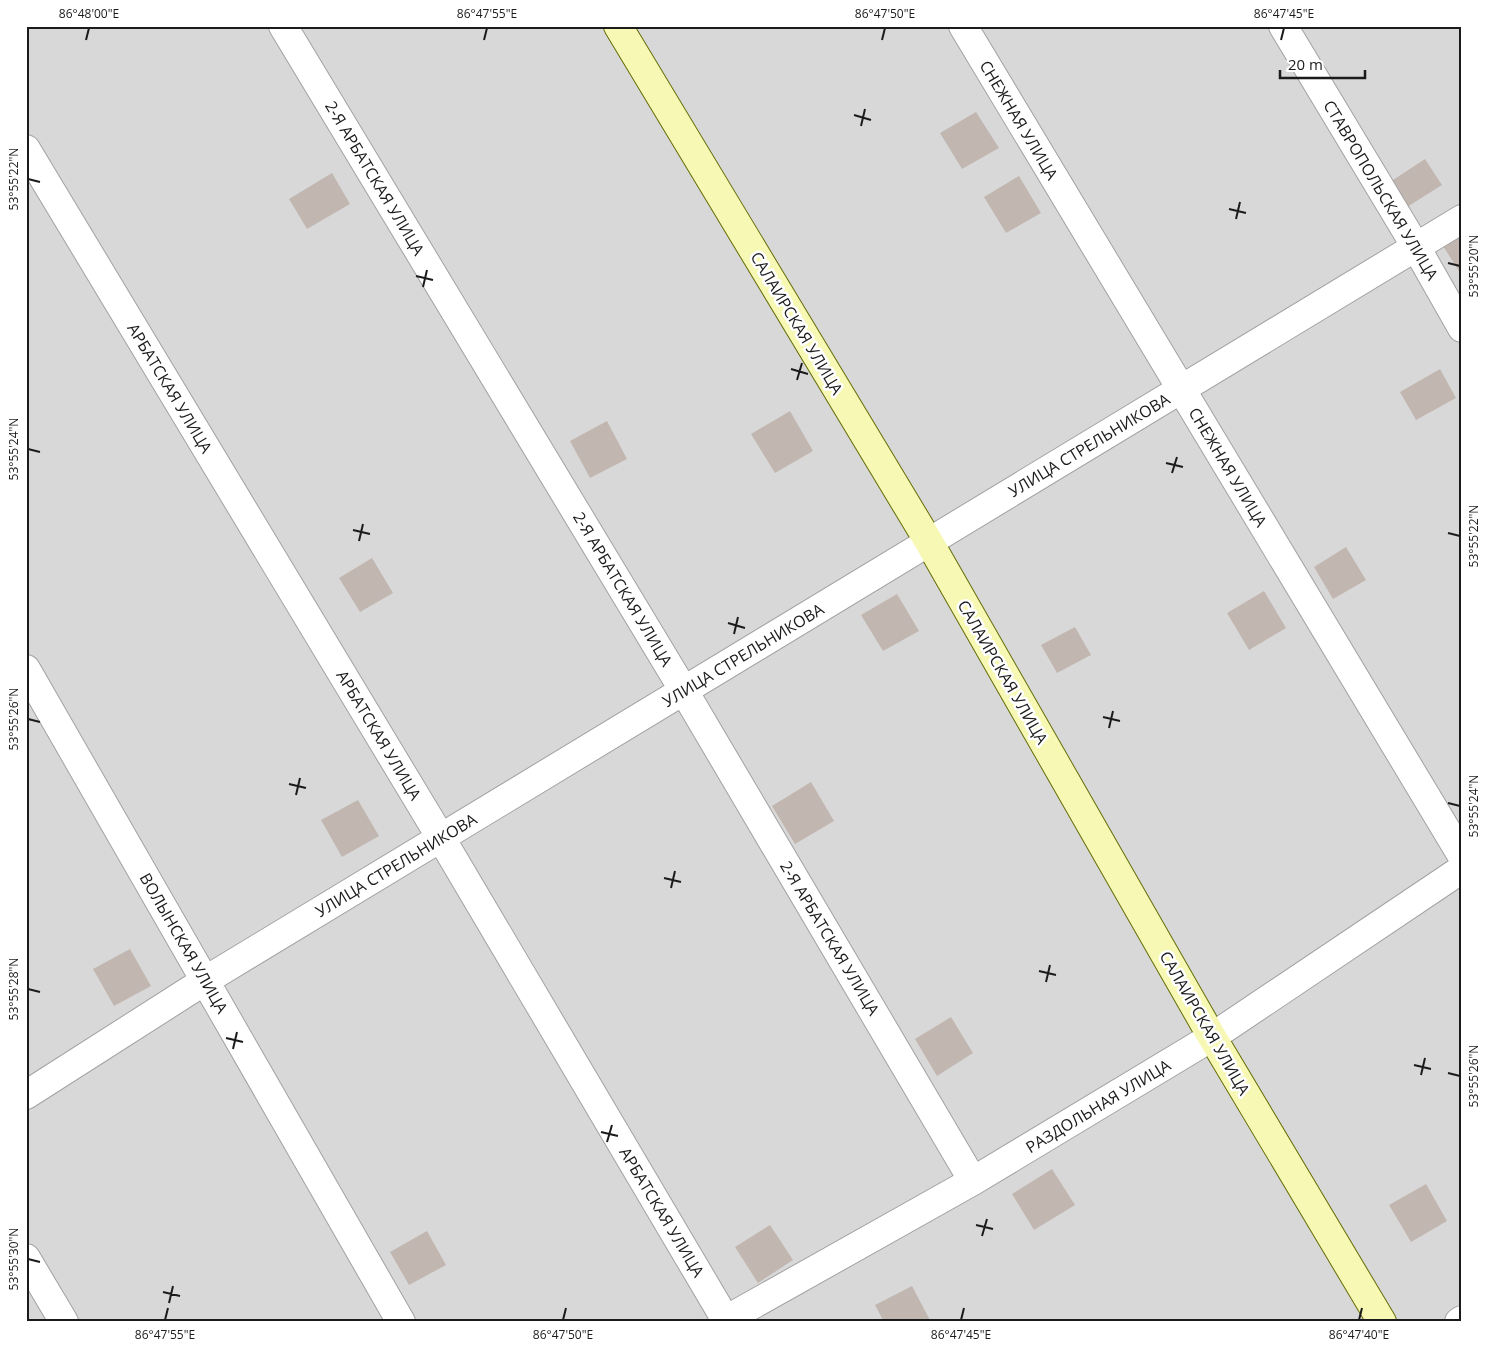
<svg xmlns="http://www.w3.org/2000/svg" width="1488" height="1348" font-family="'Open Sans',sans-serif">
<style>
.residential{fill:#d9d8d8}
.building{fill:#c1b7b0}
.lines{fill:none;stroke-linecap:round;stroke-linejoin:round}
.street-casing{stroke:#a2a2a2;stroke-width:30}
.secondary-casing{stroke:#646d06;stroke-width:30}
.street{stroke:#fff;stroke-width:28}
.secondary{stroke:#f6f8b3;stroke-width:28}
.ticks{fill:none;stroke:#1b1b1b;stroke-width:2}
.labels{text-anchor:middle;stroke-width:5;stroke-linejoin:round;paint-order:stroke}
.street-label{font-size:16px;fill:#1b1b1b;stroke:#fff}
.neatline{fill:none;stroke:#1b1b1b;stroke-width:2}
.ticks-label{font-size:12px;text-anchor:middle;fill:#1b1b1b}
</style>
<rect width="100%" height="100%" fill="#ece8e0"/>
<path class="residential" d="M 26,26 L 1462,26 L 1462,1322 L 26,1322 Z"/>
<path class="building" d="M 976,112 L 999,148 L 962,169 L 940,133 Z
M 1425,159 L 1442,185 L 1407,207 L 1390,182 Z
M 332,173 L 350,204 L 307,229 L 289,199 Z
M 1019,176 L 1041,213 L 1006,233 L 984,197 Z
M 1462,234 L 1462,276 L 1443,246 Z
M 1440,369 L 1456,398 L 1416,420 L 1400,392 Z
M 790,411 L 813,451 L 775,473 L 751,434 Z
M 607,421 L 627,459 L 590,478 L 570,441 Z
M 1346,547 L 1366,580 L 1333,599 L 1314,567 Z
M 372,558 L 393,593 L 360,612 L 339,578 Z
M 1264,591 L 1286,628 L 1249,650 L 1227,613 Z
M 897,594 L 919,631 L 883,651 L 861,615 Z
M 1075,627 L 1091,655 L 1057,673 L 1041,645 Z
M 811,782 L 834,821 L 795,844 L 772,806 Z
M 358,800 L 379,836 L 342,857 L 321,820 Z
M 130,949 L 151,986 L 114,1006 L 93,969 Z
M 951,1017 L 973,1053 L 937,1076 L 915,1039 Z
M 1052,1169 L 1075,1205 L 1034,1230 L 1012,1194 Z
M 1426,1184 L 1447,1221 L 1411,1242 L 1389,1205 Z
M 770,1225 L 793,1260 L 758,1283 L 735,1247 Z
M 427,1231 L 446,1265 L 409,1285 L 390,1252 Z
M 912,1286 L 931,1322 L 884,1322 L 875,1305 Z"/>
<g class="lines">
<defs>
<path id="street" d="M 283,26 L 684,691 L 973,1181
M 963,26 L 1462,856
M 1283,26 L 1416,247 L 1462,328
M 26,149 L 441,838 L 727,1322
M 26,669 L 401,1322
M 26,1095 L 206,980 L 1462,219
M 26,1258 L 64,1322
M 722,1322 L 973,1181 L 1212,1037 L 1462,869
M 1459,1322 L 1462,1320"/>
<path id="secondary" d="M 618,26 L 929,542 L 1212,1037 L 1382,1322"/>
</defs>
<use href="#street" class="street-casing"/>
<use href="#secondary" class="secondary-casing"/>
<use href="#street" class="street"/>
<use href="#secondary" class="secondary"/>
</g>
<path class="ticks" d="M 86,40 L 89,28M 484,40 L 487,28M 882,40 L 885,28M 1281,40 L 1284,28M 854,115 L 871,120M 861,126 L 865,109M 28,179 L 40,182M 1229,209 L 1246,213M 1236,219 L 1240,202M 1448,263 L 1460,266M 416,276 L 433,280M 423,287 L 427,270M 791,369 L 808,374M 797,380 L 802,363M 28,449 L 40,452M 1166,463 L 1183,467M 1172,473 L 1177,457M 353,530 L 370,534M 1448,533 L 1460,536M 359,541 L 363,524M 728,623 L 745,628M 734,634 L 738,617M 1103,717 L 1120,721M 28,719 L 40,722M 1109,728 L 1113,711M 289,784 L 306,788M 296,795 L 300,778M 1448,803 L 1460,806M 664,878 L 681,882M 671,888 L 675,871M 1039,971 L 1056,975M 1046,982 L 1050,965M 28,989 L 40,992M 226,1038 L 243,1042M 233,1049 L 237,1032M 1414,1065 L 1431,1069M 1448,1073 L 1460,1076M 1421,1075 L 1425,1058M 601,1132 L 618,1136M 607,1142 L 612,1125M 976,1225 L 993,1229M 982,1236 L 987,1219M 28,1259 L 40,1262M 163,1292 L 180,1296M 169,1303 L 173,1286M 165,1320 L 168,1308M 563,1320 L 566,1308M 961,1320 L 964,1308M 1359,1320 L 1362,1308"/>
<g class="labels">
<g class="street-label">
<text transform="translate(1019 120) rotate(59)" y="6">СНЕЖНАЯ УЛИЦА</text>
<text transform="translate(375 178) rotate(59)" y="6">2-Я АРБАТСКАЯ УЛИЦА</text>
<text transform="translate(1381 190) rotate(59)" y="6">СТАВРОПОЛЬСКАЯ УЛИЦА</text>
<text transform="translate(797 323) rotate(59)" y="6">САЛАИРСКАЯ УЛИЦА</text>
<text transform="translate(170 388) rotate(59)" y="6">АРБАТСКАЯ УЛИЦА</text>
<text transform="translate(1089 445) rotate(-31)" y="6">УЛИЦА СТРЕЛЬНИКОВА</text>
<text transform="translate(1228 467) rotate(59)" y="6">СНЕЖНАЯ УЛИЦА</text>
<text transform="translate(623 589) rotate(59)" y="6">2-Я АРБАТСКАЯ УЛИЦА</text>
<text transform="translate(743 655) rotate(-31)" y="6">УЛИЦА СТРЕЛЬНИКОВА</text>
<text transform="translate(1003 672) rotate(60)" y="6">САЛАИРСКАЯ УЛИЦА</text>
<text transform="translate(379 735) rotate(59)" y="6">АРБАТСКАЯ УЛИЦА</text>
<text transform="translate(396 865) rotate(-31)" y="6">УЛИЦА СТРЕЛЬНИКОВА</text>
<text transform="translate(830 938) rotate(59)" y="6">2-Я АРБАТСКАЯ УЛИЦА</text>
<text transform="translate(184 943) rotate(60)" y="6">ВОЛЫНСКАЯ УЛИЦА</text>
<text transform="translate(1205 1023) rotate(60)" y="6">САЛАИРСКАЯ УЛИЦА</text>
<text transform="translate(1098 1106) rotate(-31)" y="6">РАЗДОЛЬНАЯ УЛИЦА</text>
<text transform="translate(662 1212) rotate(59)" y="6">АРБАТСКАЯ УЛИЦА</text>
</g>
</g>
<rect width="1488" height="1348" fill="none" stroke="#ffffff" stroke-width="55"/>
<path d="M1280 70v8h85v-8" fill="none" stroke="#1b1b1b" stroke-width="2.5"/>
<text x="1288" y="70" font-size="15" fill="#1b1b1b" stroke="#ffffff" stroke-width="4" paint-order="stroke">20 m</text>
<rect x="28" y="28" width="1432" height="1292" class="neatline"/>
<g class="ticks-label">
<text x="89" y="18">86°48'00"E</text>
<text x="487" y="18">86°47'55"E</text>
<text x="885" y="18">86°47'50"E</text>
<text x="1284" y="18">86°47'45"E</text>
<text transform="translate(14 179) rotate(-90)" y="4">53°55'22"N</text>
<text transform="translate(1474 266) rotate(-90)" y="4">53°55'20"N</text>
<text transform="translate(14 449) rotate(-90)" y="4">53°55'24"N</text>
<text transform="translate(1474 536) rotate(-90)" y="4">53°55'22"N</text>
<text transform="translate(14 719) rotate(-90)" y="4">53°55'26"N</text>
<text transform="translate(1474 806) rotate(-90)" y="4">53°55'24"N</text>
<text transform="translate(14 989) rotate(-90)" y="4">53°55'28"N</text>
<text transform="translate(1474 1076) rotate(-90)" y="4">53°55'26"N</text>
<text transform="translate(14 1259) rotate(-90)" y="4">53°55'30"N</text>
<text x="165" y="1339">86°47'55"E</text>
<text x="563" y="1339">86°47'50"E</text>
<text x="961" y="1339">86°47'45"E</text>
<text x="1359" y="1339">86°47'40"E</text>
</g>
</svg>
